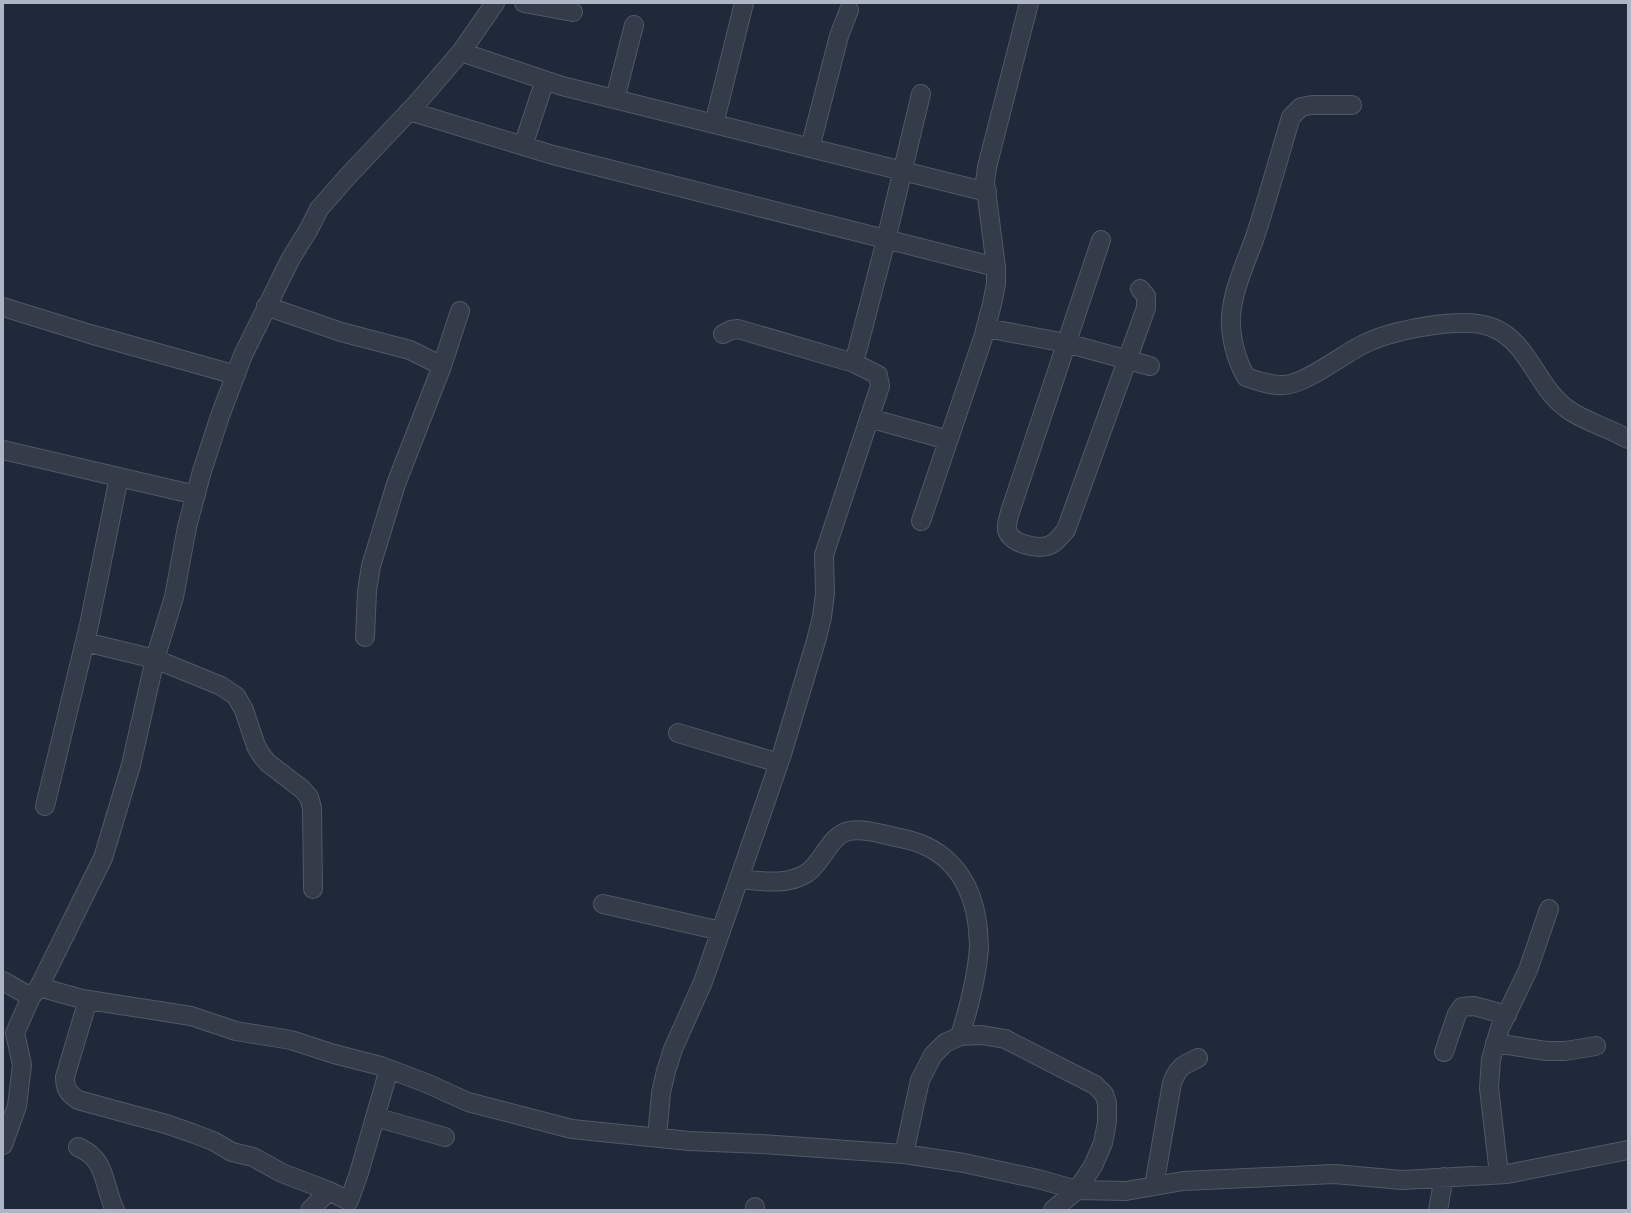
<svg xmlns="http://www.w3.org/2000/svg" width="1631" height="1213" font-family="'IBM Plex Sans',sans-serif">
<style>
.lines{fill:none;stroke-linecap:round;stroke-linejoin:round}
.minor-casing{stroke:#515867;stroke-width:20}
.minor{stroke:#343b49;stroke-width:18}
</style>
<rect width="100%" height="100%" fill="#202939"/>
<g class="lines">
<defs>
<path id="minor" d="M 524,3 L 573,12
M 461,52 L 562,86 L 987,192
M 615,99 L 634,25
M 1352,105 L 1312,105 L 1301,107 L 1291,117 C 1279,157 1268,197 1255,237 C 1246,262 1233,289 1231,316 C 1230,336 1236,360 1246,377 C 1258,381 1272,386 1284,385 C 1304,385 1345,353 1364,344 C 1392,330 1463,316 1491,327 C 1528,340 1536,386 1566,408 C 1584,422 1608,427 1628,439
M 409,111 L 553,155 L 996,267
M 714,124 L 744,3
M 523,146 L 545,80
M 810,148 L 839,36 L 849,10
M 1101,240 L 1010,512 C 1009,517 1006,524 1007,530 C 1011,544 1038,550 1050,545 C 1057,542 1061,535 1066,530 L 1146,308 L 1146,296 L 1140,289
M 266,306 L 341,332 L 410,350 L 442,366
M 3,307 L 90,334 L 236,375
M 986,328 L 1066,343 L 1150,366
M 854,363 L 886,240 L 921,94
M 869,418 L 948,440
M 3,450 L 196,495
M 921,521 L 983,338 L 992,304 L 996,284 L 996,267 L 985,182 L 987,167 L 1029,3
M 365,637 L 367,591 L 371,566 L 396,484 L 442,366 L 460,311
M 85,642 L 155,659 L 221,686 L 236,696 L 244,710 L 256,746 L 262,756 L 268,763 L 302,789 L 309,797 L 312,808 L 313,889
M 678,733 L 779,763
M 45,806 L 89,625 L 119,477
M 739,879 C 761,881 787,886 807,873 C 823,862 830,835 849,831 C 866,828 884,835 900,838 C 949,847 973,882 978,929 C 978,935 979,941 979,947 C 977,978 969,1007 960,1036
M 603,904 L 721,931
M 3,981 L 31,997
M 39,987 L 82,999 L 191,1016 L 236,1031 L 291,1040 L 334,1054 L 381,1066 L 426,1083 L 468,1102 L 572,1129 L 689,1141 L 761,1144 L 904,1154 L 964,1163 L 1038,1179 L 1077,1190 L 1126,1191 L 1183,1181 L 1334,1174 L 1402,1180 L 1507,1174 L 1628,1150
M 88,1000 L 65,1077 C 65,1089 68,1093 78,1100 L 166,1124 L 192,1133 L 213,1141 L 232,1152 L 253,1157 L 282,1173 L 329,1191
M 1495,1043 L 1546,1051 L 1565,1051 L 1596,1046
M 1444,1052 L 1457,1014 L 1462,1007 L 1474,1006 L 1507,1015
M 375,1117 L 445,1137
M 657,1138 L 661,1093 L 666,1071 L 673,1049 L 703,982 L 739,879 L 782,754 L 816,641 L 822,617 L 825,593 L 824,555 L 880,386 L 878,375 L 854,363 L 738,329 L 731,330 L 723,334
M 3,1145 L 17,1106 L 22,1065 L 15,1033 L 31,997 L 39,987 L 103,858 L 131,765 L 155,659 L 174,597 L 187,527 L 202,471 L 220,416 L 243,355 L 291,258 L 309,229 L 319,209 L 347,177 L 417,103 L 461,52 L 495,3
M 78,1147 C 82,1149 88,1152 91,1155 C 106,1168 106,1193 115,1210
M 904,1154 L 920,1080 L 933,1055 L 945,1043 L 960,1036 L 982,1035 L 1005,1039 L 1095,1085 L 1104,1094 L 1107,1103 L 1107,1122 L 1103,1143 L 1093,1166 L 1077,1190 L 1053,1210
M 1499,1174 L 1489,1088 L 1491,1059 L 1500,1028 L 1528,970 L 1549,909
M 1154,1186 L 1172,1083 C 1178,1067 1183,1065 1198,1058
M 310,1210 L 329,1191 L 349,1201 L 359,1173 L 389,1069
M 755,1210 L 755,1207
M 1438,1210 L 1444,1177"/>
</defs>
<use href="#minor" class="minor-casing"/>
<use href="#minor" class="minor"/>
</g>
<rect width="1631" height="1213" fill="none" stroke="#aeb5c5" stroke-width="8"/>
</svg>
